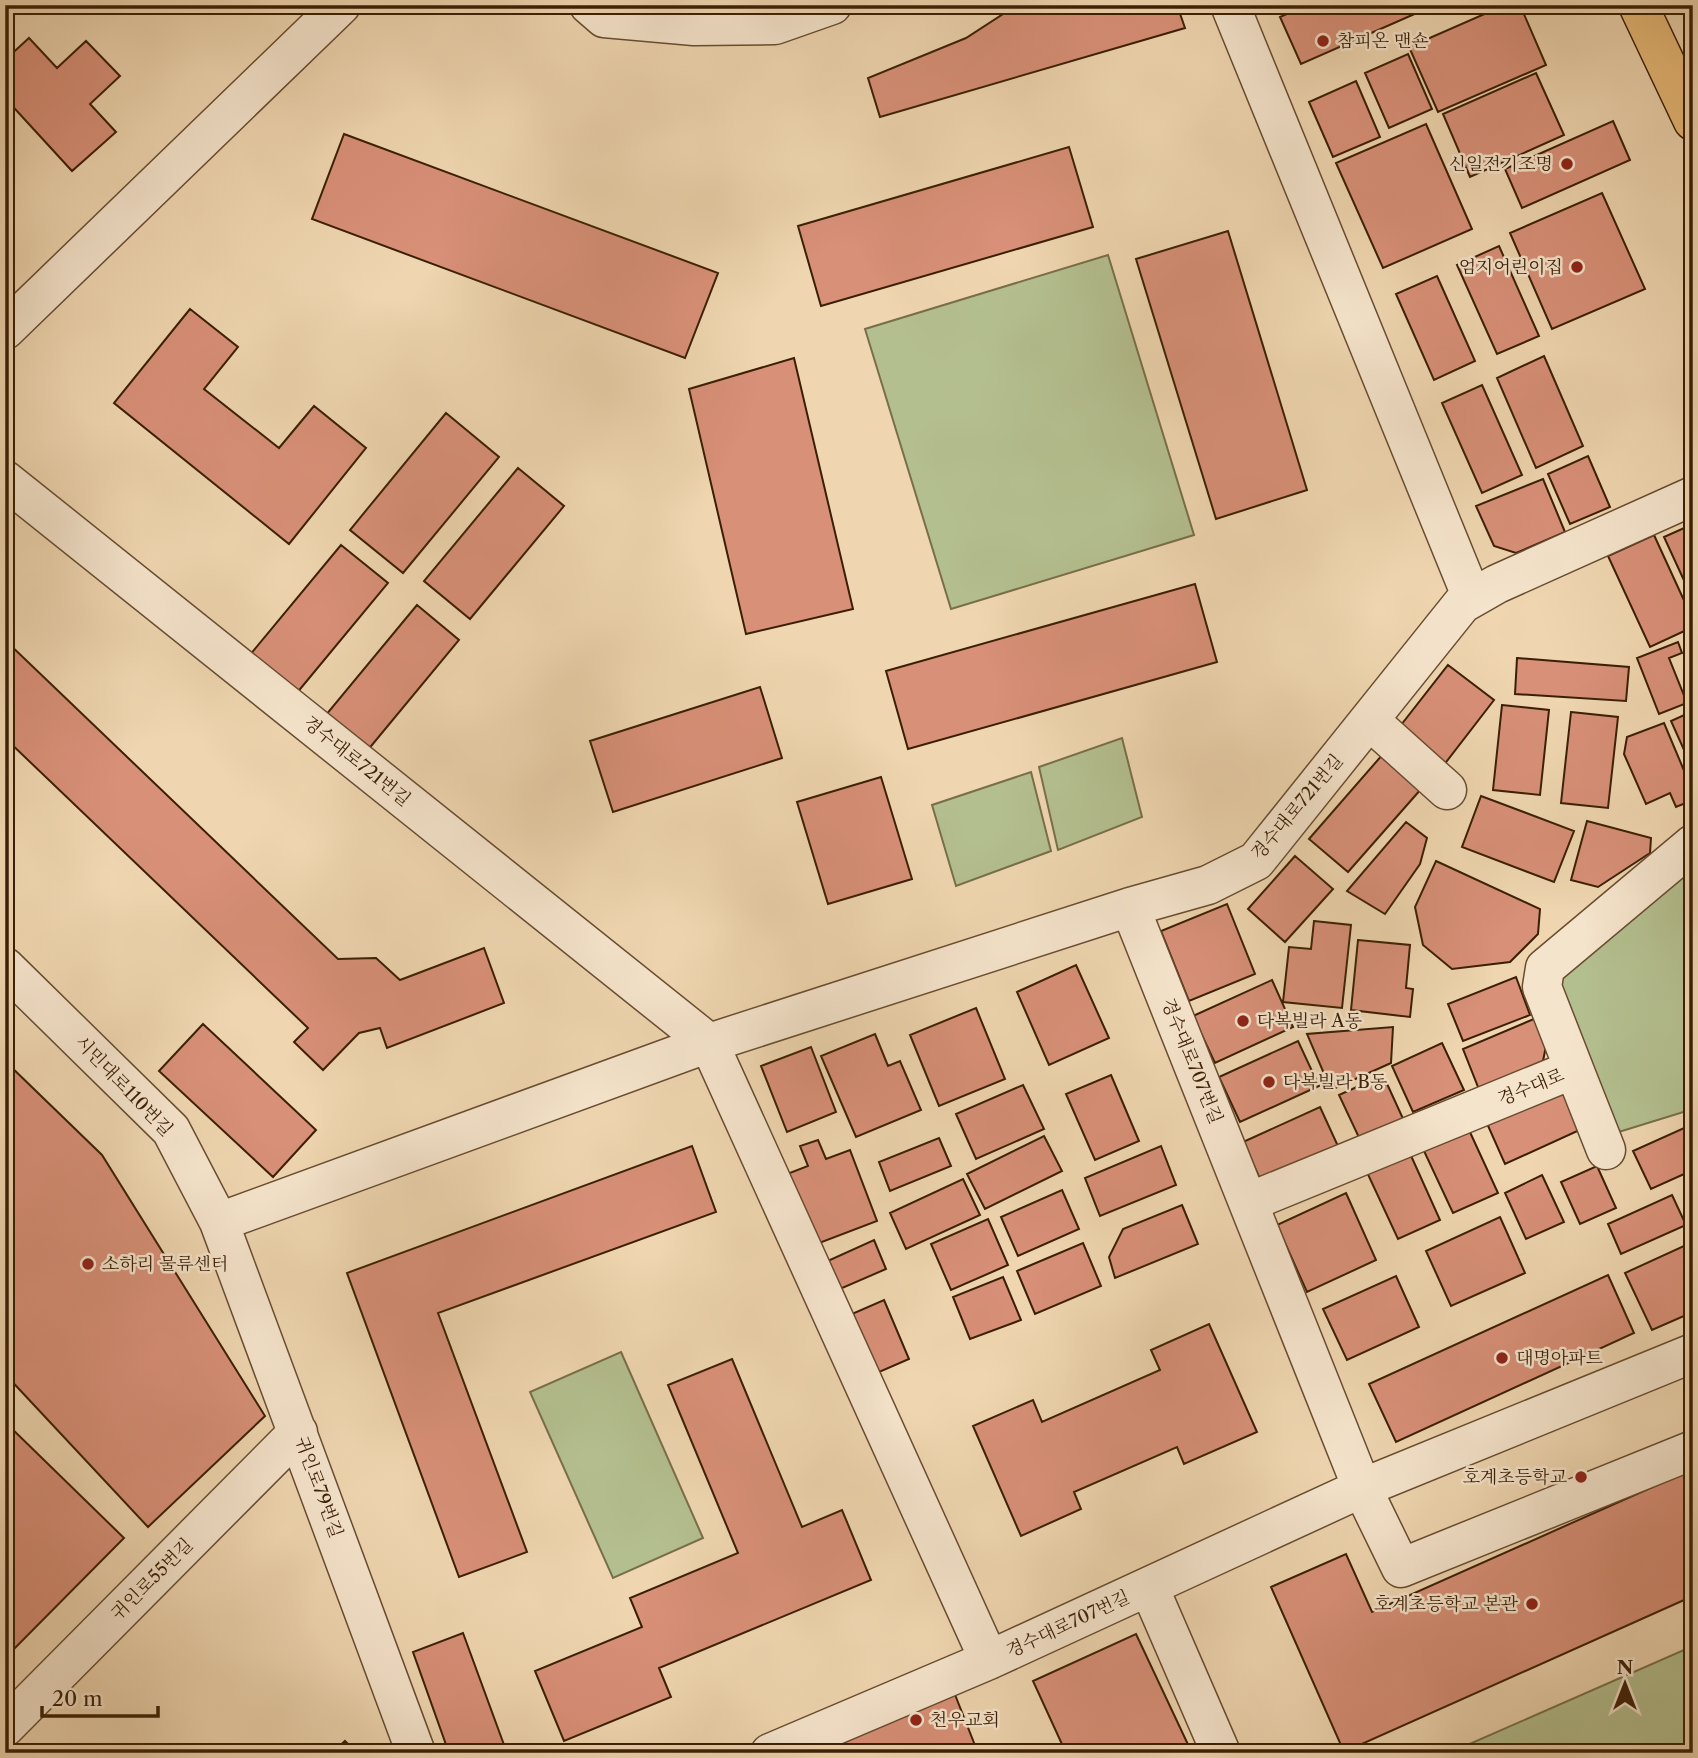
<svg xmlns="http://www.w3.org/2000/svg" width="1698" height="1758" font-family="'Libre Caslon Text','Noto Serif KR',serif">
<style>
.green{fill:#b4bf8f;stroke:#786f4a;stroke-width:2}
.building{fill:#d89078;stroke:#3b1f05;stroke-width:2}
.lines{fill:none;stroke-linecap:round;stroke-linejoin:round}
.minor-casing{stroke:#684d30;stroke-width:41}
.major-casing{stroke:#3b1f05;stroke-width:41}
.minor{stroke:#f5e4cc;stroke-width:38}
.major{stroke:#e8bb78;stroke-width:38}
.poi-dot{fill:#8f2418;stroke:#f5e4cc;stroke-width:2.5}
.labels{text-anchor:middle;stroke-width:5;stroke-linejoin:round;paint-order:stroke}
.poi-label{font-size:18px;fill:#3b1f05;stroke:#f5e4cc;text-anchor:start}
.street-label{font-size:18px;fill:#3b1f05;stroke:#f5e4cc}
</style>
<rect width="100%" height="100%" fill="#efd6b0"/>
<filter id="stains"><feTurbulence type="fractalNoise" baseFrequency=".00286" numOctaves="4"/><feColorMatrix values="0 0 0 0 .2 0 0 0 0 .09 0 0 0 0 .02 0 0 0 .5 -.17"/></filter>
<radialGradient id="worn" r=".72"><stop offset=".6" stop-color="#630" stop-opacity="0"/><stop offset="1" stop-color="#630" stop-opacity=".3"/></radialGradient>
<path class="green" d="M 1108,255 L 1194,535 L 951,609 L 865,329 Z
M 1122,738 L 1142,817 L 1058,850 L 1039,767 Z
M 1031,772 L 1051,851 L 956,886 L 932,805 Z
M 1693,867 L 1693,1098 L 1690,1110 L 1609,1135 L 1549,984 Z
M 621,1352 L 703,1538 L 613,1578 L 530,1392 Z
M 1693,1646 L 1693,1753 L 1449,1753 Z"/>
<path class="building" d="M 1017,5 L 1177,5 L 1185,28 L 880,117 L 868,78 L 966,38 Z
M 1307,5 L 1435,5 L 1301,64 L 1280,17 Z
M 1505,5 L 1520,5 L 1546,65 L 1438,112 L 1409,47 Z
M 29,38 L 57,68 L 86,41 L 120,76 L 90,104 L 116,132 L 72,171 L 5,98 L 5,60 Z
M 1408,54 L 1432,109 L 1389,128 L 1365,73 Z
M 1536,73 L 1564,135 L 1470,177 L 1443,114 Z
M 1356,81 L 1380,137 L 1333,157 L 1309,102 Z
M 1613,121 L 1630,160 L 1522,208 L 1505,169 Z
M 1426,124 L 1472,229 L 1383,268 L 1336,163 Z
M 344,134 L 718,273 L 685,358 L 312,219 Z
M 1069,147 L 1093,227 L 821,306 L 798,226 Z
M 1602,193 L 1645,289 L 1552,329 L 1510,233 Z
M 1228,231 L 1307,490 L 1216,519 L 1136,259 Z
M 1499,246 L 1539,336 L 1497,354 L 1457,265 Z
M 1437,276 L 1475,361 L 1434,380 L 1396,294 Z
M 190,309 L 238,347 L 204,389 L 279,448 L 314,406 L 366,448 L 289,544 L 114,403 Z
M 1544,356 L 1583,446 L 1536,468 L 1497,378 Z
M 794,358 L 853,609 L 746,634 L 689,389 Z
M 1482,385 L 1522,475 L 1482,493 L 1442,403 Z
M 446,413 L 499,457 L 403,573 L 350,530 Z
M 1588,456 L 1610,507 L 1570,524 L 1548,474 Z
M 518,468 L 564,506 L 470,619 L 424,581 Z
M 1543,479 L 1565,532 L 1516,553 L 1494,546 L 1476,506 Z
M 1693,524 L 1693,600 L 1664,537 Z
M 1654,535 L 1693,620 L 1693,627 L 1650,647 L 1608,556 Z
M 341,545 L 388,583 L 296,694 L 249,656 Z
M 1195,584 L 1217,662 L 908,749 L 886,671 Z
M 417,605 L 459,640 L 367,751 L 325,716 Z
M 5,640 L 338,959 L 376,958 L 400,980 L 484,948 L 504,1003 L 387,1048 L 380,1028 L 359,1033 L 323,1070 L 294,1042 L 308,1028 L 5,738 Z
M 1678,642 L 1682,653 L 1669,658 L 1687,703 L 1659,714 L 1637,658 Z
M 1517,658 L 1629,667 L 1626,701 L 1515,694 Z
M 1448,665 L 1494,700 L 1440,770 L 1394,734 Z
M 760,687 L 782,758 L 613,812 L 590,741 Z
M 1502,705 L 1549,710 L 1540,795 L 1493,790 Z
M 1693,711 L 1693,770 L 1671,721 Z
M 1571,712 L 1618,717 L 1608,808 L 1561,803 Z
M 1664,723 L 1693,792 L 1693,800 L 1676,807 L 1670,793 L 1646,804 L 1624,754 L 1627,737 Z
M 1390,746 L 1429,780 L 1348,872 L 1309,839 Z
M 881,777 L 912,879 L 828,904 L 797,802 Z
M 1481,796 L 1574,831 L 1554,882 L 1462,847 Z
M 1587,821 L 1651,838 L 1650,853 L 1598,887 L 1571,880 Z
M 1406,822 L 1427,838 L 1420,864 L 1385,914 L 1347,891 Z
M 1295,856 L 1333,889 L 1285,942 L 1248,909 Z
M 1436,861 L 1540,909 L 1538,934 L 1510,962 L 1452,969 L 1423,945 L 1415,907 Z
M 1227,904 L 1255,974 L 1189,1001 L 1161,931 Z
M 1314,921 L 1351,925 L 1342,1008 L 1283,1002 L 1289,947 L 1311,949 Z
M 1358,940 L 1410,945 L 1406,988 L 1413,989 L 1410,1017 L 1351,1010 Z
M 1076,965 L 1109,1038 L 1049,1065 L 1017,992 Z
M 1516,977 L 1530,1015 L 1463,1041 L 1448,1004 Z
M 1272,980 L 1293,1027 L 1215,1063 L 1193,1016 Z
M 976,1008 L 1005,1079 L 939,1106 L 910,1035 Z
M 1541,1016 L 1548,1036 L 1542,1066 L 1480,1092 L 1463,1049 Z
M 203,1024 L 316,1130 L 273,1177 L 159,1071 Z
M 1393,1027 L 1391,1063 L 1331,1090 L 1307,1034 Z
M 875,1034 L 888,1066 L 900,1061 L 921,1110 L 856,1137 L 821,1056 Z
M 1298,1041 L 1319,1086 L 1240,1122 L 1219,1077 Z
M 1442,1043 L 1464,1090 L 1413,1112 L 1392,1066 Z
M 811,1047 L 836,1112 L 787,1132 L 761,1066 Z
M 5,1061 L 102,1155 L 265,1416 L 148,1527 L 5,1374 Z
M 1111,1075 L 1139,1141 L 1095,1160 L 1066,1094 Z
M 1383,1075 L 1405,1123 L 1362,1144 L 1339,1095 Z
M 1563,1083 L 1584,1128 L 1505,1164 L 1485,1119 Z
M 1023,1085 L 1044,1129 L 976,1159 L 956,1114 Z
M 1320,1107 L 1343,1157 L 1266,1192 L 1243,1142 Z
M 1693,1124 L 1693,1170 L 1651,1189 L 1633,1151 Z
M 1469,1130 L 1498,1193 L 1453,1213 L 1424,1151 Z
M 1044,1136 L 1062,1171 L 985,1209 L 967,1174 Z
M 939,1138 L 951,1166 L 890,1191 L 879,1162 Z
M 818,1140 L 826,1159 L 850,1150 L 877,1221 L 814,1245 L 787,1174 L 808,1166 L 800,1146 Z
M 692,1146 L 716,1212 L 438,1313 L 527,1552 L 459,1577 L 347,1273 Z
M 1161,1146 L 1176,1185 L 1100,1216 L 1085,1178 Z
M 1408,1149 L 1440,1220 L 1398,1239 L 1365,1168 Z
M 1597,1166 L 1616,1208 L 1580,1224 L 1561,1182 Z
M 1542,1175 L 1564,1222 L 1526,1239 L 1505,1193 Z
M 963,1179 L 980,1215 L 906,1249 L 890,1213 Z
M 1062,1190 L 1079,1229 L 1018,1256 L 1001,1217 Z
M 1346,1193 L 1376,1260 L 1307,1292 L 1277,1225 Z
M 1672,1195 L 1686,1225 L 1621,1254 L 1608,1224 Z
M 1182,1205 L 1198,1244 L 1115,1278 L 1109,1257 L 1123,1229 Z
M 1500,1217 L 1525,1273 L 1451,1306 L 1426,1251 Z
M 988,1219 L 1008,1265 L 951,1290 L 931,1244 Z
M 874,1240 L 886,1269 L 833,1292 L 821,1264 Z
M 1083,1243 L 1101,1286 L 1035,1314 L 1017,1271 Z
M 1686,1245 L 1693,1259 L 1693,1312 L 1652,1330 L 1625,1273 Z
M 1608,1275 L 1634,1333 L 1396,1442 L 1369,1384 Z
M 1396,1276 L 1419,1327 L 1347,1360 L 1323,1309 Z
M 1003,1277 L 1021,1320 L 970,1339 L 953,1297 Z
M 884,1300 L 909,1359 L 870,1376 L 845,1317 Z
M 1209,1324 L 1257,1432 L 1184,1464 L 1177,1447 L 1074,1492 L 1081,1509 L 1021,1536 L 973,1426 L 1033,1400 L 1042,1422 L 1160,1370 L 1151,1350 Z
M 732,1359 L 802,1527 L 842,1510 L 871,1580 L 659,1668 L 671,1697 L 564,1741 L 535,1671 L 642,1627 L 630,1598 L 738,1553 L 668,1385 Z
M 5,1422 L 124,1538 L 5,1658 Z
M 1693,1469 L 1693,1596 L 1344,1752 L 1271,1587 L 1346,1554 L 1372,1612 Z
M 463,1633 L 507,1753 L 449,1753 L 413,1652 Z
M 1136,1634 L 1192,1753 L 1066,1753 L 1033,1681 Z
M 952,1687 L 978,1753 L 780,1753 Z
M 345,1741 L 357,1753 L 332,1753 Z"/>
<g class="lines">
<defs>
<path id="minor" d="M 589,5 L 604,18 L 694,26 L 775,25 L 832,5
M 1230,5 L 1472,598
M 5,330 L 341,5
M 5,480 L 709,1043 L 989,1660
M 1369,720 L 1447,790
M 1130,907 L 1362,1488 L 1401,1568 L 1693,1450
M 5,967 L 171,1130 L 219,1222 L 416,1753
M 1574,1069 L 1606,1150
M 1249,1202 L 1574,1069 L 1542,987 L 1545,968 L 1693,844
M 219,1222 L 709,1043 L 1130,907 L 1208,885 L 1256,861 L 1462,604 L 1497,584 L 1693,496
M 1149,1587 L 1221,1753
M 5,1727 L 298,1432
M 770,1753 L 989,1660 L 1362,1488 L 1693,1353"/>
<path id="major" d="M 1638,5 L 1693,121"/>
</defs>
<use href="#minor" class="minor-casing"/>
<use href="#major" class="major-casing"/>
<use href="#minor" class="minor"/>
<use href="#major" class="major"/>
</g>
<g class="poi-dot">
<circle cx="1323" cy="41" r="7"/>
<circle cx="1567" cy="164" r="7"/>
<circle cx="1577" cy="267" r="7"/>
<circle cx="1243" cy="1021" r="7"/>
<circle cx="1269" cy="1082" r="7"/>
<circle cx="88" cy="1264" r="7"/>
<circle cx="1502" cy="1358" r="7"/>
<circle cx="1581" cy="1477" r="7"/>
<circle cx="1532" cy="1604" r="7"/>
<circle cx="916" cy="1720" r="7"/>
</g>
<g class="labels">
<g class="poi-label">
<text x="1337" y="47">참피온 맨숀</text>
<text x="1553" y="170" text-anchor="end">신일전기조명</text>
<text x="1563" y="273" text-anchor="end">엄지어린이집</text>
<text x="1257" y="1027">다복빌라 A동</text>
<text x="1283" y="1088">다복빌라 B동</text>
<text x="102" y="1270">소하리 물류센터</text>
<text x="1516" y="1364">대명아파트</text>
<text x="1567" y="1483" text-anchor="end">호계초등학교</text>
<text x="1518" y="1610" text-anchor="end">호계초등학교 본관</text>
<text x="930" y="1726">천우교회</text>
</g>
<g class="street-label">
<text transform="translate(357 761) rotate(39)" y="6">경수대로721번길</text>
<text transform="translate(1297 807) rotate(-50)" y="6">경수대로721번길</text>
<text transform="translate(1192 1061) rotate(68)" y="6">경수대로707번길</text>
<text transform="translate(124 1086) rotate(46)" y="6">시민대로110번길</text>
<text transform="translate(1531 1087) rotate(-22)" y="6">경수대로</text>
<text transform="translate(319 1487) rotate(70)" y="6">귀인로79번길</text>
<text transform="translate(152 1579) rotate(-45)" y="6">귀인로55번길</text>
<text transform="translate(1068 1624) rotate(-25)" y="6">경수대로707번길</text>
</g>
</g>
<rect width="1698" height="1758" fill="none" stroke="#efd6b0" stroke-width="28"/>
<rect x="7" y="7" width="1684" height="1744" fill="none" stroke="#3b1f05" stroke-width="3.5"/>
<rect x="14" y="14" width="1670" height="1730" fill="none" stroke="#3b1f05" stroke-width="2"/>
<g transform="translate(1625 1684)" stroke="#f5e4cc" stroke-width="5" paint-order="stroke">
<path d="M0-5L12 26L0 18L-12 26Z" fill="#3b1f05"/>
<text y="-10" font-size="19" font-weight="bold" text-anchor="middle" fill="#3b1f05">N</text>
</g>
<path d="M42 1706v10h116v-10" fill="none" stroke="#3b1f05" stroke-width="3.5"/>
<text x="52" y="1706" font-size="21" fill="#3b1f05" stroke="#f5e4cc" stroke-width="5" paint-order="stroke">20 m</text>
<rect width="100%" height="100%" filter="url(#stains)"/>
<rect width="100%" height="100%" fill="url(#worn)"/>
</svg>
